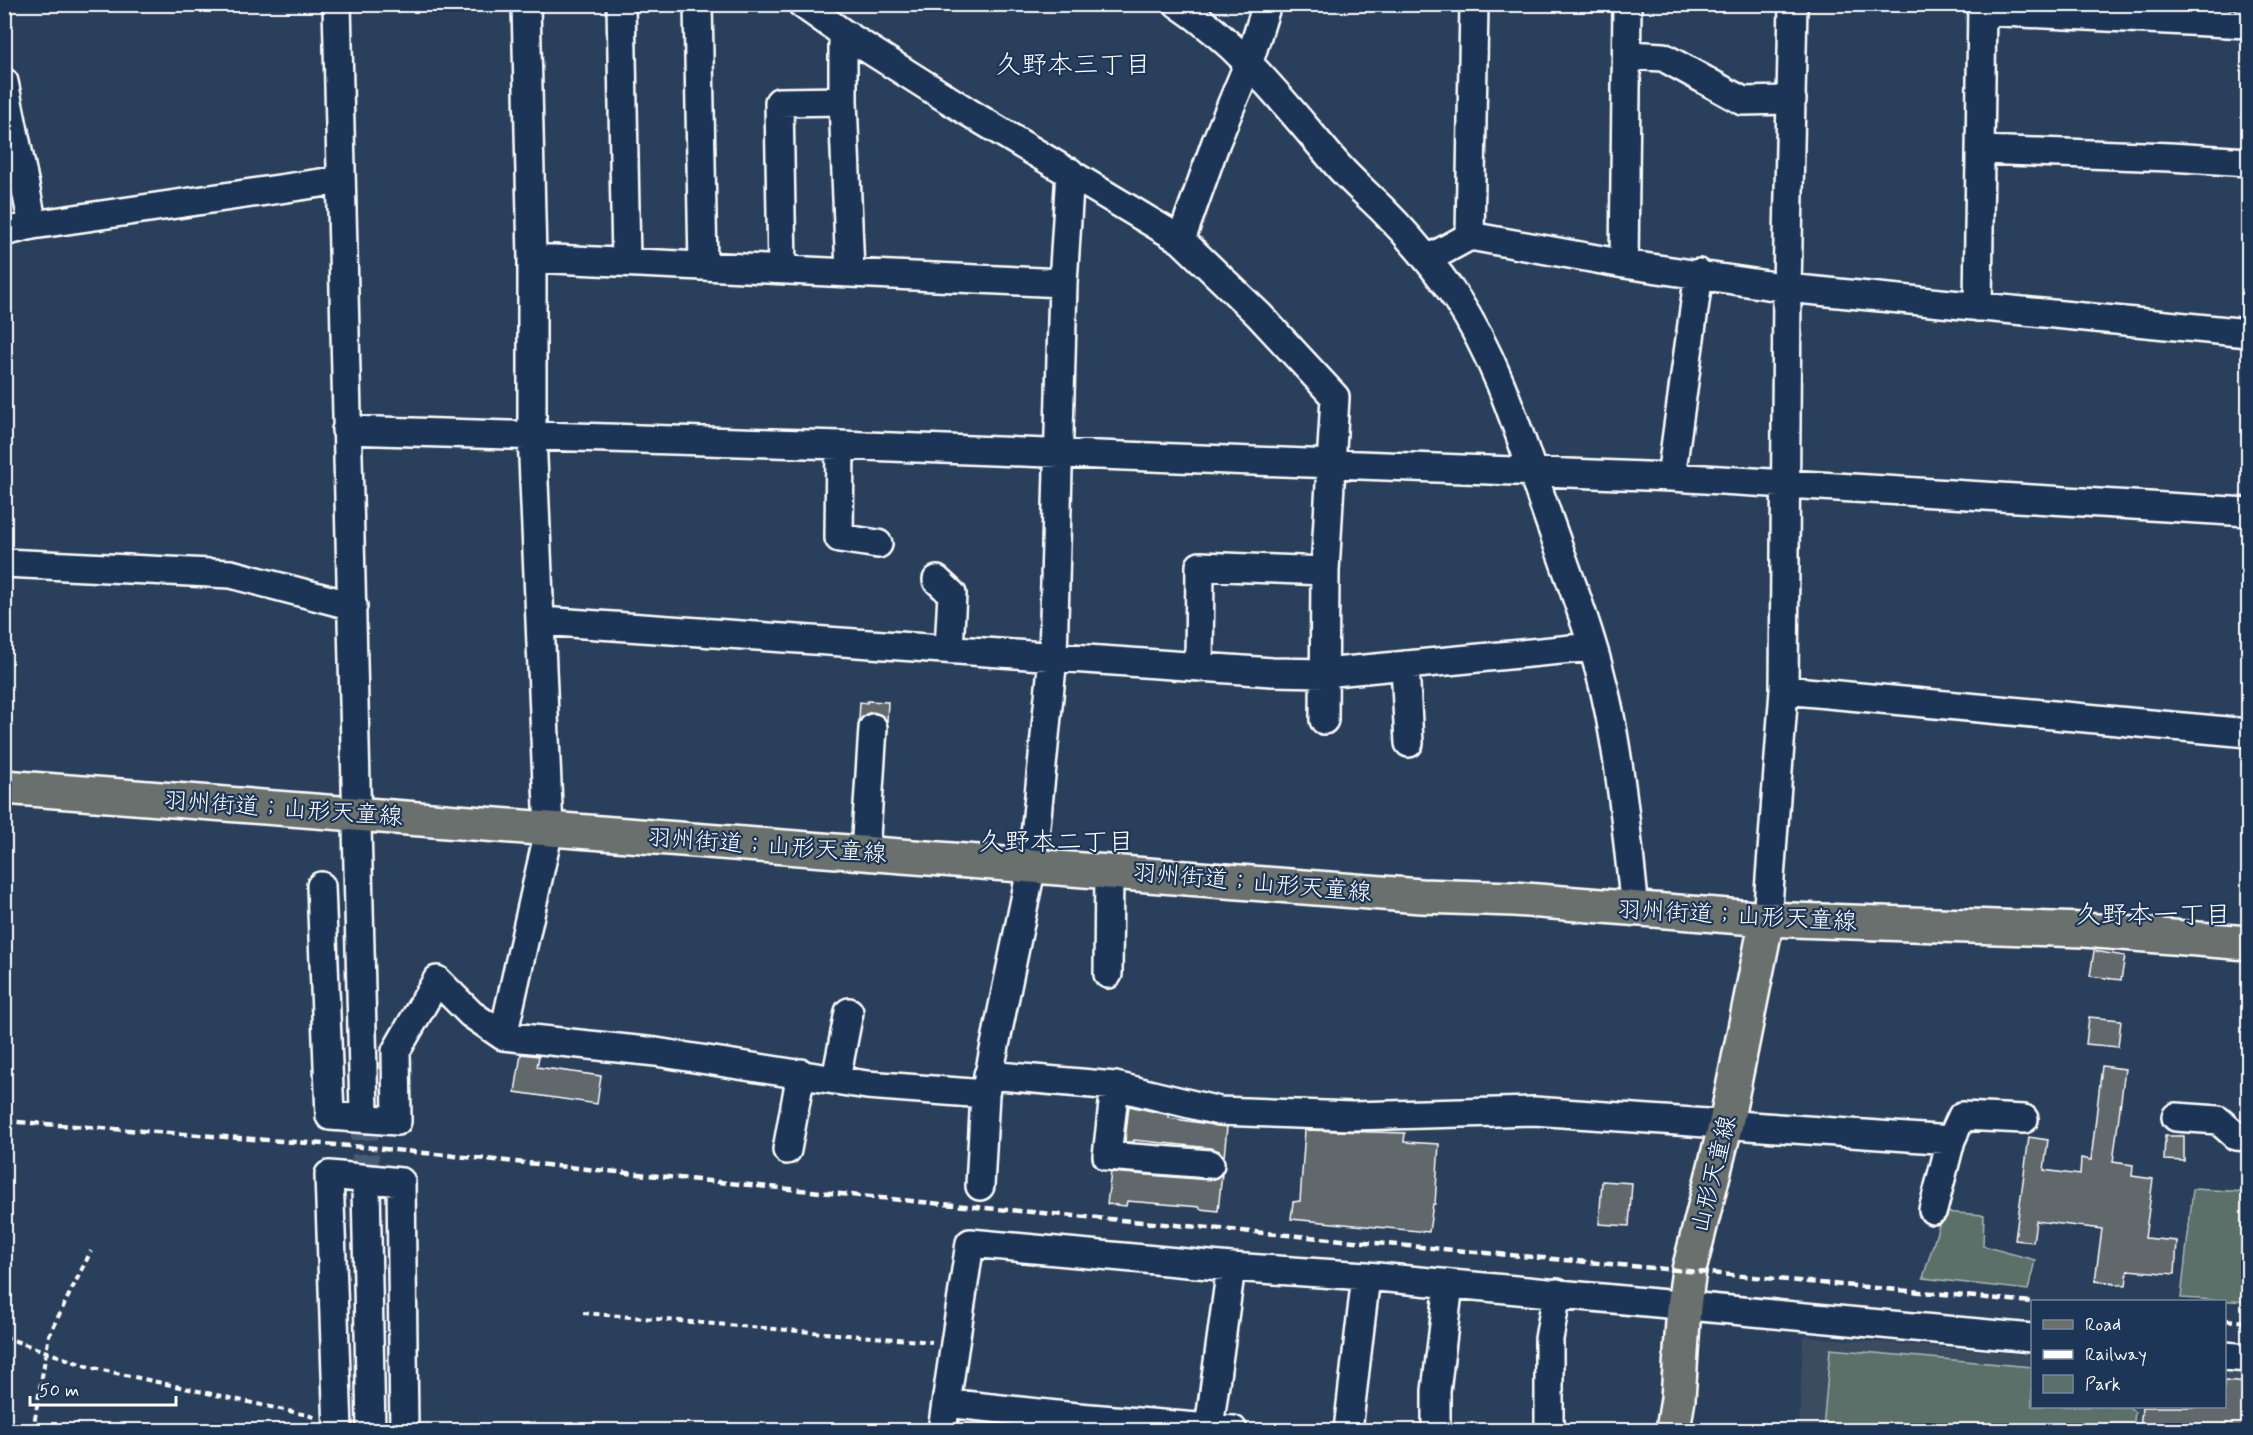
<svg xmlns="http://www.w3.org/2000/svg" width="2253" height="1435" font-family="Mynerve,'Klee One',sans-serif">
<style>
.built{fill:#3a4b60}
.green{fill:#5b6f6b;stroke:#adb7b5;stroke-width:1.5}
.building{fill:#60676c;stroke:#fff;stroke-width:1.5}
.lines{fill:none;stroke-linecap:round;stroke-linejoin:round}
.minor-tunnel{stroke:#4a5c74;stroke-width:27;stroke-dasharray:27 14;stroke-linecap:butt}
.minor-casing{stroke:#fff;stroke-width:32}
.major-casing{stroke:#fff;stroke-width:38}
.path{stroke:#fff;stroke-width:4;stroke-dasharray:6 4.5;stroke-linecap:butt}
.minor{stroke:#1d3557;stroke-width:27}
.major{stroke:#6b706d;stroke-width:33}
.rail{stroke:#fff;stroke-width:4.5;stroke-dasharray:9 4.5;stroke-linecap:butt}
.labels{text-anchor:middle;stroke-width:4.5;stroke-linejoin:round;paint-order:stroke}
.street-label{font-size:24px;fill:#fff;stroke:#1d3557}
.neighbourhood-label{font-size:26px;fill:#fff;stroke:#1d3557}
</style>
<rect width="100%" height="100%" fill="#2a3f5b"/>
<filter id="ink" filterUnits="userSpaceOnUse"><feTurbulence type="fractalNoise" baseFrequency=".0167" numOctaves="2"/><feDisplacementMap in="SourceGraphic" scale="12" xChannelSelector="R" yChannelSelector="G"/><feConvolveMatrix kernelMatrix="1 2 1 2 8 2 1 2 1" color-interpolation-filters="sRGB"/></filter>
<g filter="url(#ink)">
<path class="built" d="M 1803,1336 L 2032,1355 L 2032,1406 L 2224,1406 L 2225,1371 L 2248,1373 L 2248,1430 L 1799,1430 Z"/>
<path class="green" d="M 2193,1189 L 2248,1192 L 2248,1302 L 2181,1298 Z
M 1943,1212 L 1984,1215 L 1983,1246 L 2035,1260 L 2028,1290 L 1923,1278 Z
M 1830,1349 L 2032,1367 L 2032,1406 L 2129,1407 L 2135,1412 L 2133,1430 L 1823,1430 Z"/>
<path class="building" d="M 867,701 L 888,702 L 887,721 L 881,715 L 873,712 L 866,714 L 859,721 L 860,702 L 867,703 Z
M 2094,951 L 2125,956 L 2121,980 L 2090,976 Z
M 2089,1017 L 2121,1020 L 2118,1047 L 2086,1044 Z
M 521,1054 L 539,1056 L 537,1067 L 601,1076 L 597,1104 L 515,1092 Z
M 2102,1066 L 2125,1069 L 2113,1162 L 2133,1165 L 2132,1176 L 2153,1179 L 2145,1238 L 2177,1241 L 2175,1274 L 2128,1270 L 2126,1285 L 2095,1281 L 2102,1229 L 2036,1221 L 2033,1242 L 2015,1240 L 2029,1137 L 2048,1140 L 2044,1170 L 2080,1175 L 2081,1158 L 2091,1160 Z
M 1129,1106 L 1169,1115 L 1169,1118 L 1227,1127 L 1224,1157 L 1219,1151 L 1211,1148 L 1134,1140 L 1134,1142 L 1125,1142 Z
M 1305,1130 L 1405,1133 L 1404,1142 L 1439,1144 L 1435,1204 L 1433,1204 L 1429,1232 L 1291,1219 L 1293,1202 L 1300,1201 Z
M 2165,1136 L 2184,1136 L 2184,1161 L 2164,1160 Z
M 1111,1172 L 1209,1180 L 1216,1178 L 1222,1173 L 1218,1211 L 1200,1209 L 1200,1207 L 1127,1201 L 1126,1206 L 1107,1204 Z
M 1602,1181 L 1632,1183 L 1629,1226 L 1599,1224 Z
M 2224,1381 L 2248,1383 L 2248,1431 L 2140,1431 L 2142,1407 L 2224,1407 Z"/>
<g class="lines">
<path class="minor-tunnel" d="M 364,1113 L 366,1186"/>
<defs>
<path id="minor" d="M 337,4 L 364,1113
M 526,4 L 532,258 L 532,435 L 549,830 L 503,1036 L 656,1052 L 867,1085 L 985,1094
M 621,4 L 626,262
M 698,4 L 703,266
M 802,4 L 843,33 L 968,112 L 1181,240 L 1259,315 L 1335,397 L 1325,571 L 1324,720
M 1178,4 C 1241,46 1285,104 1333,160 C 1348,178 1366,193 1382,209 C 1409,236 1434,266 1456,298 C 1495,357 1516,424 1539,491 C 1563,563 1594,636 1609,711 C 1622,777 1628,844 1635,910
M 1982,11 L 2248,24
M 843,33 L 843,101 L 850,272
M 1627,55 L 1663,57 L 1743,101 L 1792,100
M 4,82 L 33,225
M 1981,150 L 2170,157 L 2248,162
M 4,232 L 33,225 L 341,180
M 1470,236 L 1474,4
M 1181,240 L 1216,142 L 1249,62 L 1267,4
M 532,258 L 1063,283
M 1428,259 L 1470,236 L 1624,264 L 1787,288 L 2248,333
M 1624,264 L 1627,4
M 782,269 L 779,102 L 843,101
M 1978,307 L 1982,4
M 346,430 L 840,445 L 1671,477 L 2248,512
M 840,445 L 839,538 L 878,544
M 1671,477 L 1699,273
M 4,563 L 231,574 L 353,606
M 937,580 L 952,594 L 949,649
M 541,621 L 1272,672 L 1324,673 L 1592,647
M 1405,665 L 1409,743
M 1199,667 L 1200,566 L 1325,571
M 1784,690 L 2248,733
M 865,852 L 873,728
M 321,886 L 330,1116 L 397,1121 L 396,1051 L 437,980 L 471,1014 L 503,1036
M 1767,919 L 1784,690 L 1787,288 L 1793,4
M 1108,974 L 1109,871
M 988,1075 L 1115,1086 L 1219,1111 L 1352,1116 L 1534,1111 L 1951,1140 L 1962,1116 L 2024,1119
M 836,1079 L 849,1012
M 1115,1086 L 1107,1156 L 1210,1164
M 2176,1117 L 2218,1120 L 2236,1136 L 2248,1137
M 787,1150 L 801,1073
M 366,1186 L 371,1430
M 980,1186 L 985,1094 L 1032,865 L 1053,657 L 1063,283 L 1070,172
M 1933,1210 L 1951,1140
M 2224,1356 L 2248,1358
M 946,1403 L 1066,1416 L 1233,1430
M 1209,1428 L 1231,1267
M 338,1430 L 329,1175 L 401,1182 L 404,1430
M 942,1430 L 970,1243 L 1231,1267 L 1366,1276 L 2032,1338
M 1348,1430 L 1366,1276
M 1436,1430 L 1436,1391 L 1449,1284
M 1549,1430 L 1549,1339 L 1557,1293"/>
<path id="major" d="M 4,787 L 1421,896 L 1514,899 L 1767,919 L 2084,930 L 2248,943
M 1673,1430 L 1678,1399 L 1684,1306 L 1689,1270 L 1726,1123 L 1767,919"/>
</defs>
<use href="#minor" class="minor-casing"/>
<use href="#major" class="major-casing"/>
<path class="path" d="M 583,1313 L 932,1342
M 4,1337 L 89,1367 L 307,1415 L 317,1418
M 33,1430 L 49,1335 L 91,1251"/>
<use href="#minor" class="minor"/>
<use href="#major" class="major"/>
<path class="rail" d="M 4,1121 L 364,1147 L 942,1204 L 2032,1302
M 2224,1320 L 2248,1322"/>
</g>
</g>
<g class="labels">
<g class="street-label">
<text transform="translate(283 808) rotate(4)" y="8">羽州街道；山形天童線</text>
<text transform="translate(767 845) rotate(4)" y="8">羽州街道；山形天童線</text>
<text transform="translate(1252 882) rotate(5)" y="8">羽州街道；山形天童線</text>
<text transform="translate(1737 915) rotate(3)" y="8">羽州街道；山形天童線</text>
<text transform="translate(1713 1174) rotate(-76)" y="8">山形天童線</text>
</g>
<g class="neighbourhood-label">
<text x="1073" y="73">久野本三丁目</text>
<text x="1056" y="850">久野本二丁目</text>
<text x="2153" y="923">久野本一丁目</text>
</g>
</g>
<rect width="2253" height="1435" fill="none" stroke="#1d3557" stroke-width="24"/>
<rect x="12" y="12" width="2229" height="1411" fill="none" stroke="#fff" stroke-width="2" filter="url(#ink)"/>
<rect x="2031" y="1300" width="195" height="108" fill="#1d3557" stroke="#77869a" stroke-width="1.5"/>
<rect x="2043" y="1320" width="30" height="9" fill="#6b706d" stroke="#77869a" stroke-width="1.5"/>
<text x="2085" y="1330" font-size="18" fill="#ffffff">Road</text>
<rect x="2043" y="1350" width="30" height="9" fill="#ffffff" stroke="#77869a" stroke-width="1.5"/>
<text x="2085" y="1360" font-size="18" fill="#ffffff">Railway</text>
<rect x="2043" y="1375" width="30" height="18" fill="#5b6f6b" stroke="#77869a" stroke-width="1.5"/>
<text x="2085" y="1390" font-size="18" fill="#ffffff">Park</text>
<path d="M30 1396v9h146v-9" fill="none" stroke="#ffffff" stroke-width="3"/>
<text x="39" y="1396" font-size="18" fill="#ffffff" stroke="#1d3557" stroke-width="4.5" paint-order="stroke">50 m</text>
</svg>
